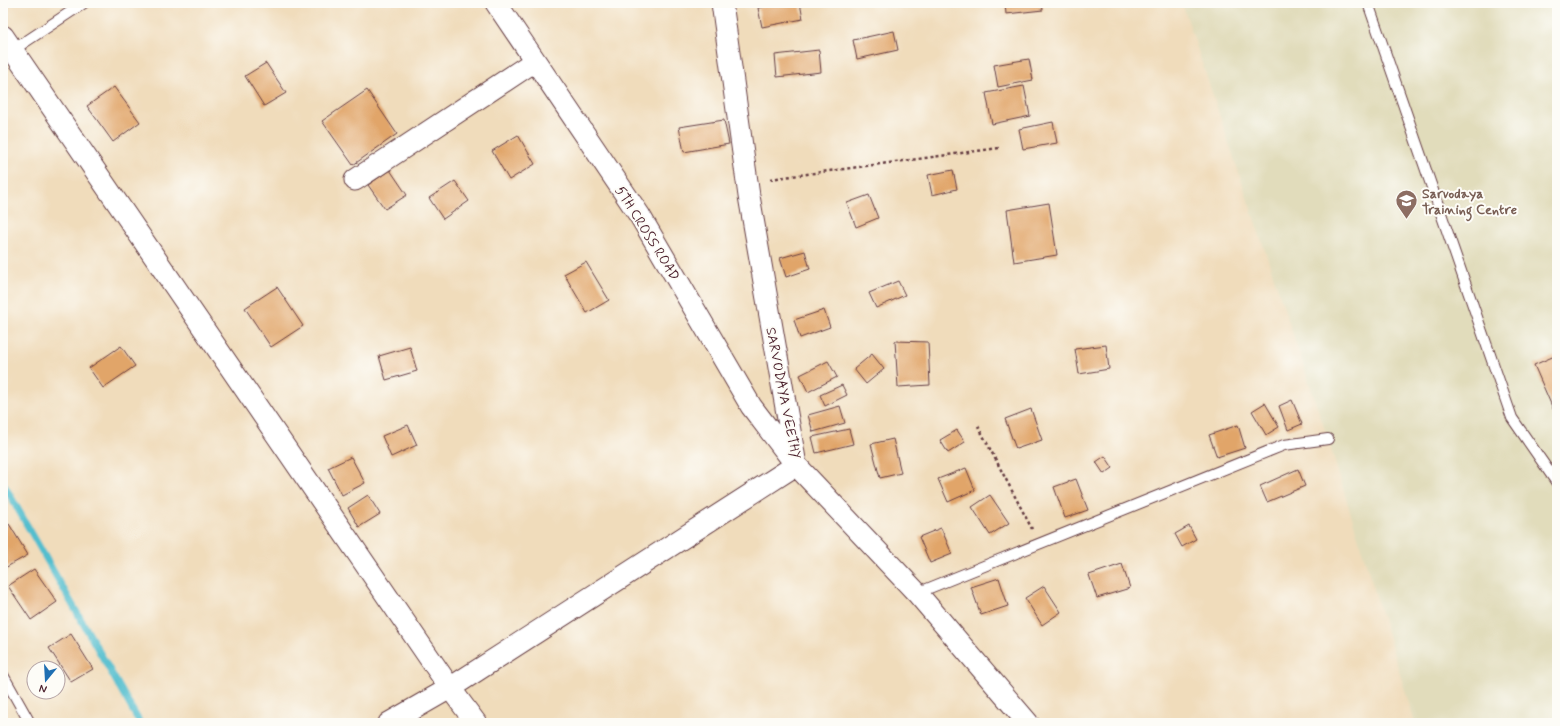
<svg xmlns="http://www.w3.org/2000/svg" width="1560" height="726" font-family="Mynerve,sans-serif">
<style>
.built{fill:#e1dcbb}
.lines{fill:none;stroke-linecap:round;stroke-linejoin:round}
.stream{stroke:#53bece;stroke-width:7}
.building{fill:#e1a569}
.lane-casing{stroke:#633b41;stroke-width:12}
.street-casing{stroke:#633b41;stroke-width:23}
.path{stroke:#633b41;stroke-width:2.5;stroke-dasharray:3 3;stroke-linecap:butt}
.lane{stroke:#fff;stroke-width:10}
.street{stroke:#fff;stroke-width:21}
.labels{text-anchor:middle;stroke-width:4;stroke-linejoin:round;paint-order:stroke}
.education-label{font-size:14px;font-weight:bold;fill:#785e54;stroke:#fdfcf7;text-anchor:start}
.street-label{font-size:14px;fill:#4a1f2b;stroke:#fdfcf7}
</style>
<rect width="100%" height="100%" fill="#fdfcf7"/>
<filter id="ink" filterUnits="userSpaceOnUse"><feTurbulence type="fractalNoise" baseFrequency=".025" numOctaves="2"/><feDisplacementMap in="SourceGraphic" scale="8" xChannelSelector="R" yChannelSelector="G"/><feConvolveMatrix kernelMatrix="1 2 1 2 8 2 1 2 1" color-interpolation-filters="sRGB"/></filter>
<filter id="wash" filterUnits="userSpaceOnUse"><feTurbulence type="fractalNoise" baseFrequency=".012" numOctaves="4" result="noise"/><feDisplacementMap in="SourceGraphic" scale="16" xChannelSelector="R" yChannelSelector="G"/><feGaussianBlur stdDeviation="0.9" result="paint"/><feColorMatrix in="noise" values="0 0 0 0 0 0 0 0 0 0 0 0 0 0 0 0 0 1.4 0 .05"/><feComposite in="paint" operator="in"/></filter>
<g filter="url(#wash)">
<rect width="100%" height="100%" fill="#f0dcbb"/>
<path class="built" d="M 1182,3 L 1557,3 L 1557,723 L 1415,723 L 1328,439 Z"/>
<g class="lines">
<path class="stream" d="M 3,483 L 140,723"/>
</g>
<g id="blocks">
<path class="building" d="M 781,3 L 800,3 L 803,19 L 762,27 L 758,8 Z
M 1005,3 L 1042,3 L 1043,10 L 1006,14 Z
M 894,31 L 898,50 L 857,59 L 853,40 Z
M 819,50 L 821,72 L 777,77 L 775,55 Z
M 1029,59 L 1033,80 L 998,87 L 994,65 Z
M 266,63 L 286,93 L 264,106 L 245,76 Z
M 1024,86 L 1030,116 L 992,124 L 986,93 Z
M 114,87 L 140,122 L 113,142 L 87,106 Z
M 367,90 L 397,134 L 353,165 L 322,121 Z
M 724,120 L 729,144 L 684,152 L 679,127 Z
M 1053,122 L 1057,143 L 1023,149 L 1019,129 Z
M 518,135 L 535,164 L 509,180 L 492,151 Z
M 390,170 L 407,195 L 385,209 L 368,185 Z
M 953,170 L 957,189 L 932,195 L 928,175 Z
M 455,181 L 469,201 L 443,219 L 429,198 Z
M 869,195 L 878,218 L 856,227 L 847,203 Z
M 1049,203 L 1057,255 L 1014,262 L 1007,210 Z
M 805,251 L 810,269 L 786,277 L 780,258 Z
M 586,262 L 609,300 L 587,313 L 564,274 Z
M 898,281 L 905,295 L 876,308 L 869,293 Z
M 277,287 L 303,326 L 271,347 L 245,308 Z
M 824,310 L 830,327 L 800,338 L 794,320 Z
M 895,341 L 928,342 L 930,385 L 898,387 Z
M 1106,345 L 1109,369 L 1079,374 L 1075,349 Z
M 121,346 L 135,366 L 103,388 L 89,368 Z
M 410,347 L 417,371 L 386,380 L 379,356 Z
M 872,354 L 884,369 L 866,384 L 854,369 Z
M 1557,355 L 1557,418 L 1534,365 Z
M 828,361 L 837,377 L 808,392 L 800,375 Z
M 842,385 L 847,395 L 825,406 L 820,395 Z
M 1292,400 L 1302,424 L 1288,430 L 1279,406 Z
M 1265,403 L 1279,427 L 1266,435 L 1252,411 Z
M 840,406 L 845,423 L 813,432 L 808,415 Z
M 1031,409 L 1042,440 L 1016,449 L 1005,419 Z
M 408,425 L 417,445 L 391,457 L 382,436 Z
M 1238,425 L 1245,448 L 1217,457 L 1209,435 Z
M 849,429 L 853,444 L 816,453 L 812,437 Z
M 957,430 L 965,442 L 948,453 L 940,440 Z
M 893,439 L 901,473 L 880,478 L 871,444 Z
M 1105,456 L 1113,468 L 1104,474 L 1096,462 Z
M 351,457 L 365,483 L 342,495 L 328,468 Z
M 966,468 L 975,490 L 948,502 L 938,479 Z
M 1298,469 L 1305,486 L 1267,502 L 1260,486 Z
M 1076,479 L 1088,510 L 1065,518 L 1054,487 Z
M 368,495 L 380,514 L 359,527 L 348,508 Z
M 990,495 L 1009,523 L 990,535 L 972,507 Z
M 9,524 L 28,555 L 3,569 L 3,527 Z
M 1189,526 L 1196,539 L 1182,547 L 1175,534 Z
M 941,528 L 952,554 L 930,563 L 919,537 Z
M 1122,564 L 1130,588 L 1097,598 L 1089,575 Z
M 34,569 L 57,602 L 31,620 L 8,586 Z
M 999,578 L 1008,606 L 981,615 L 971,587 Z
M 1044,586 L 1061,612 L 1042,625 L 1025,598 Z
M 71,634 L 93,669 L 71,682 L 49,648 Z"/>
</g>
</g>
<g filter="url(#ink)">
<use href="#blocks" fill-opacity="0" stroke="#633b41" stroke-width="1"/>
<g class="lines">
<defs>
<path id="lane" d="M 1368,3 L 1512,418 L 1557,483
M 13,50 L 84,3
M 917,593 L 1284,445 L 1328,439
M 3,675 L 30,723"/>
<path id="street" d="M 722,3 L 749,196 L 796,465 L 917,593 L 1028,723
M 3,36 L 450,688 L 389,723
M 355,180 L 535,61
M 476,723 L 450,688 L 796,465 L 751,406 L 640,216 L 496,3"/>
</defs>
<use href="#lane" class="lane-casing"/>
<use href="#street" class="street-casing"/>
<path class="path" d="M 770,179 L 999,148
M 978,426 L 1032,529"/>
<use href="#lane" class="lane"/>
<use href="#street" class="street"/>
</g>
</g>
<defs>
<symbol id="school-pin" viewBox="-11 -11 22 30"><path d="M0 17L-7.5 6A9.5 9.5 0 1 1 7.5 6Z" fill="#8d6e63" stroke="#fdfcf7"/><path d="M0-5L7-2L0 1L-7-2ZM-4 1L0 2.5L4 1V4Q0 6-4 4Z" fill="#fff"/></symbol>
</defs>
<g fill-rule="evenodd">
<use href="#school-pin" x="1394" y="188" width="25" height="34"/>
</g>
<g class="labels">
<g class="education-label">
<text x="1422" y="198">Sarvodaya<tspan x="1422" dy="16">Training Centre</tspan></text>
</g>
<g class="street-label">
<text transform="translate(648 233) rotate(58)" y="5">5TH CROSS ROAD</text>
<text transform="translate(784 393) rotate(79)" y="5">SARVODAYA VEETHY</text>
</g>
</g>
<rect width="1560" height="726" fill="none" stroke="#fdfcf7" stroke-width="16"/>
<g transform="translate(46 680) rotate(198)"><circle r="19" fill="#fdfcf7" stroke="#b5a4a5"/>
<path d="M0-3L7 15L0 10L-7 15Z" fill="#1f6fb2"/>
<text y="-6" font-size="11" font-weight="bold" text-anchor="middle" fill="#4a1f2b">N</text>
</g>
</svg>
